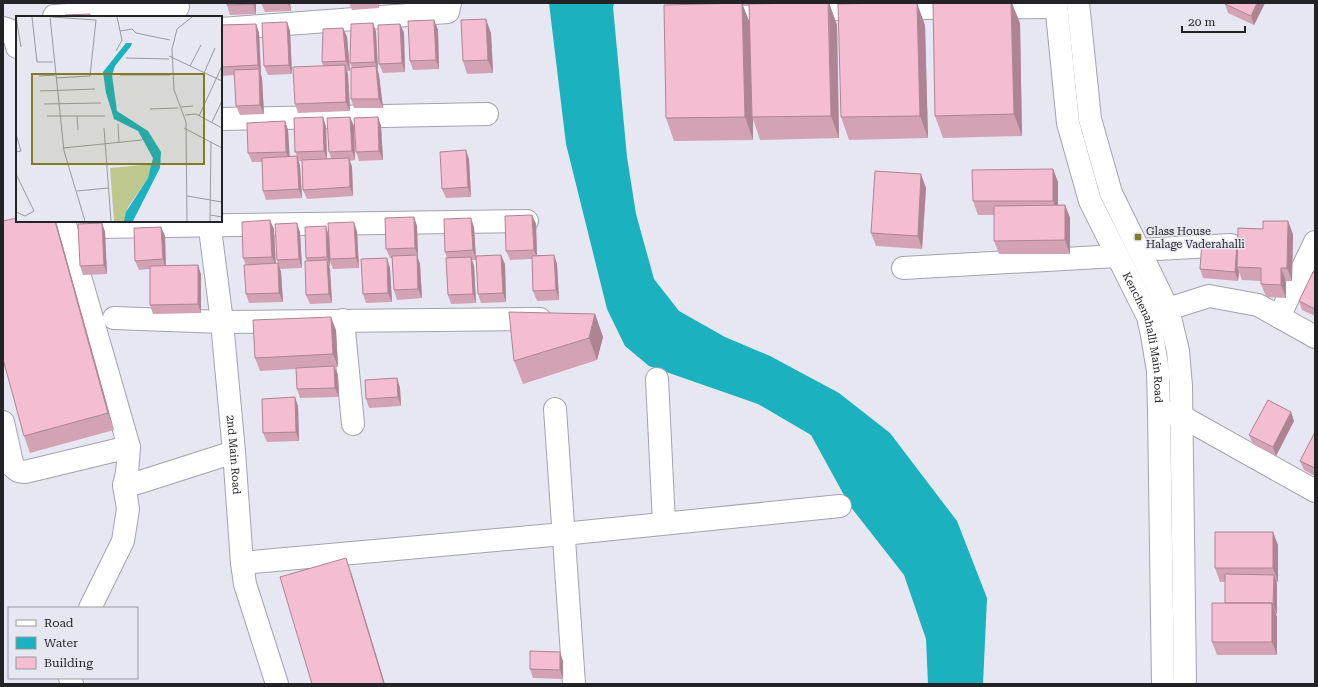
<svg xmlns="http://www.w3.org/2000/svg" width="1318" height="687" font-family="'Roboto Serif',serif">
<style>
.water{fill:#1bb1be}
.lines{fill:none;stroke-linecap:round;stroke-linejoin:round}
.minor-casing{stroke:#a3a2ad;stroke-width:24}
.major-casing{stroke:#a3a2ad;stroke-width:24}
.minor{stroke:#fff;stroke-width:22}
.major{stroke:#fff;stroke-width:22}
.wall{fill:#d3a3b5;fill-rule:evenodd}
.shaded-wall{fill:#ac8493}
.building{fill:#f5bdd2;stroke:#ac8493}
.poi-dot{fill:#827d24;stroke:#e7e7f2;stroke-width:1.5}
.labels{text-anchor:middle;stroke-width:3;stroke-linejoin:round;paint-order:stroke}
.poi-label{font-size:11px;fill:#232327;stroke:#e7e7f2;text-anchor:start}
.street-label{font-size:11px;fill:#232327;stroke:#e7e7f2}
.inset-road{fill:none;stroke:#9999a1;stroke-width:1}
.view{fill:#827d24;fill-opacity:0.15;stroke:#827d24;stroke-width:2}
.inset-edge{fill:none;stroke:#232327;stroke-width:2}
</style>
<rect width="100%" height="100%" fill="#e7e7f2"/>
<path class="water" d="M 549,3 L 614,3 L 613,7 L 627,157 L 636,214 L 654,279 L 679,311 L 725,337 L 770,356 L 839,393 L 890,433 L 957,521 L 987,598 L 983,684 L 928,684 L 926,639 L 904,575 L 850,506 L 811,435 L 758,404 L 649,366 L 625,346 L 607,309 L 566,144 Z"/>
<g class="lines">
<defs>
<g id="minor">
<path d="M 714,10 L 1056,7"/>
<path d="M 54,16 L 178,7"/>
<path d="M 3,28 L 9,30 L 15,39 L 17,47"/>
<path d="M 221,29 L 448,12 L 450,3"/>
<path d="M 221,119 L 487,114"/>
<path d="M 64,221 L 129,447 L 127,473 L 124,485 L 134,484 L 234,452"/>
<path id="s1" d="M 209,221 L 222,322 L 234,452 L 242,563 L 245,584 L 277,684"/>
<path d="M 95,227 L 527,221"/>
<path d="M 1139,250 L 1231,245"/>
<path d="M 903,268 L 1117,256"/>
<path d="M 1168,309 L 1209,296 L 1258,305 L 1315,337"/>
<path d="M 1279,317 L 1315,242"/>
<path d="M 114,318 L 222,322 L 540,319"/>
<path d="M 343,320 L 353,424"/>
<path d="M 657,379 L 664,523"/>
<path d="M 555,409 L 574,684"/>
<path d="M 1164,412 L 1181,416 L 1315,491"/>
<path d="M 3,422 L 13,467 L 18,471 L 25,472 L 129,447"/>
<path d="M 242,563 L 563,534 L 840,506"/>
<path d="M 90,608 L 123,541 L 128,509 L 124,485"/>
<path d="M 70,678 L 72,684"/>
</g>
<g id="major">
<path id="s2" d="M 1056,3 L 1068,123 L 1090,201 L 1148,317 L 1152,335 L 1158,371 L 1159,411 L 1163,684"/>
<path d="M 1078,3 L 1090,119 L 1111,193 L 1168,309 L 1178,351 L 1181,386 L 1185,684"/>
</g>
</defs>
<use href="#minor" class="minor-casing"/>
<use href="#major" class="major-casing"/>
<use href="#minor" class="minor"/>
<use href="#major" class="major"/>
</g>
<path class="wall" d="M 227,3 L 256,3 L 256,14 L 230,15 L 227,5 Z
M 261,3 L 290,3 L 291,11 L 265,12 Z
M 349,3 L 379,3 L 379,8 L 352,10 Z
M 680,3 L 829,3 L 837,25 L 839,138 L 760,140 L 753,119 L 753,140 L 674,141 L 666,118 L 681,5 ZM 743,6 L 749,6 L 750,24 Z
M 1265,3 L 1254,25 L 1228,13 L 1225,4 Z
M 434,20 L 438,30 L 439,69 L 413,70 L 410,61 Z
M 287,22 L 290,31 L 292,74 L 268,75 L 264,66 Z
M 373,23 L 376,32 L 378,71 L 379,75 L 383,108 L 354,108 L 351,99 L 352,68 L 350,63 Z
M 1020,23 L 1022,136 L 943,138 L 935,116 Z
M 256,24 L 259,33 L 261,74 L 262,78 L 264,114 L 240,115 L 236,106 L 235,75 L 221,76 L 221,25 Z
M 400,24 L 404,33 L 405,72 L 383,73 L 379,64 Z
M 925,25 L 928,138 L 849,140 L 841,117 Z
M 343,28 L 347,37 L 350,71 L 347,71 L 348,74 L 350,111 L 298,113 L 295,104 L 323,66 L 322,62 Z
M 491,33 L 493,73 L 467,74 L 463,61 Z
M 350,117 L 354,126 L 355,160 L 350,161 L 352,167 L 353,196 L 307,199 L 303,190 L 302,161 L 299,161 L 300,166 L 302,198 L 266,200 L 263,191 L 262,162 L 252,162 L 248,153 L 285,121 L 288,130 L 289,157 L 297,156 L 295,152 L 326,126 L 327,158 L 331,158 L 329,152 Z
M 378,117 L 381,126 L 383,160 L 359,161 L 356,152 Z
M 469,159 L 471,197 L 446,198 L 442,189 Z
M 1053,169 L 1058,182 L 1058,205 L 1065,205 L 1070,218 L 1070,254 L 999,254 L 994,241 L 994,215 L 978,215 L 973,201 Z
M 926,188 L 922,249 L 876,246 L 871,233 Z
M 532,215 L 536,224 L 537,255 L 554,255 L 557,264 L 559,300 L 537,301 L 533,291 L 532,259 L 510,260 L 506,251 Z
M 414,217 L 417,226 L 418,257 L 417,257 L 420,264 L 422,298 L 397,300 L 394,290 L 392,258 L 390,258 L 386,249 Z
M 102,223 L 105,232 L 107,274 L 83,275 L 80,266 Z
M 57,225 L 114,430 L 30,453 L 24,436 Z
M 161,227 L 165,236 L 166,266 L 201,274 L 201,313 L 153,314 L 150,305 L 150,269 L 139,270 L 135,261 Z
M 474,227 L 476,260 L 472,260 L 474,266 L 476,303 L 451,304 L 448,295 L 447,258 L 445,252 Z
M 274,229 L 275,263 L 278,263 L 277,260 L 300,232 L 302,268 L 280,269 L 281,272 L 283,302 L 249,303 L 246,294 L 246,265 L 243,258 Z
M 357,231 L 359,268 L 333,269 L 330,261 L 330,266 L 329,266 L 330,269 L 332,303 L 310,304 L 306,295 L 307,261 L 306,258 L 328,233 Z
M 1293,234 L 1292,281 L 1286,281 L 1286,298 L 1266,297 L 1261,284 L 1261,281 L 1242,280 L 1239,272 L 1238,281 L 1203,278 L 1200,269 L 1237,243 L 1238,245 Z
M 505,264 L 506,302 L 481,303 L 478,294 Z
M 390,268 L 392,302 L 366,303 L 363,294 Z
M 1315,273 L 1315,316 L 1302,310 L 1299,301 Z
M 595,314 L 603,337 L 597,360 L 523,384 L 514,361 Z
M 336,330 L 338,367 L 335,367 L 338,375 L 339,397 L 300,398 L 297,389 L 296,369 L 260,371 L 255,358 Z
M 397,378 L 400,388 L 401,406 L 369,408 L 366,399 Z
M 298,406 L 299,441 L 267,442 L 263,433 Z
M 1291,412 L 1294,421 L 1276,456 L 1253,444 L 1249,435 Z
M 1315,432 L 1315,476 L 1304,470 L 1300,461 Z
M 1278,545 L 1278,582 L 1276,582 L 1277,584 L 1277,614 L 1276,614 L 1277,617 L 1277,655 L 1217,655 L 1212,642 L 1225,603 L 1225,582 L 1220,582 L 1215,568 Z
M 563,661 L 563,679 L 533,678 L 530,669 Z"/>
<path class="shaded-wall" d="M 253,3 L 256,3 L 256,14 L 253,4 Z
M 288,3 L 290,3 L 291,11 Z
M 742,3 L 751,26 L 752,117 L 753,119 L 753,140 L 745,117 Z
M 829,3 L 837,25 L 839,138 L 831,116 Z
M 917,3 L 925,25 L 928,138 L 920,116 Z
M 1011,3 L 1012,3 L 1020,23 L 1022,136 L 1014,114 Z
M 1257,3 L 1265,3 L 1254,25 L 1251,16 Z
M 486,19 L 491,33 L 493,73 L 488,60 Z
M 434,20 L 438,30 L 439,69 L 436,60 Z
M 287,22 L 290,31 L 292,74 L 289,65 Z
M 373,23 L 376,32 L 378,71 L 375,62 Z
M 256,24 L 259,33 L 261,74 L 258,65 Z
M 400,24 L 404,33 L 405,72 L 402,63 Z
M 343,28 L 347,37 L 350,71 L 346,61 Z
M 345,65 L 348,74 L 350,111 L 346,102 Z
M 376,66 L 379,75 L 383,108 L 379,99 Z
M 259,69 L 262,78 L 264,114 L 260,105 Z
M 323,117 L 326,126 L 327,160 L 324,151 Z
M 350,117 L 354,126 L 355,160 L 352,151 Z
M 378,117 L 381,126 L 383,160 L 379,151 Z
M 285,121 L 288,130 L 290,161 L 286,152 Z
M 466,150 L 469,159 L 471,197 L 468,187 Z
M 297,156 L 300,166 L 302,198 L 299,189 Z
M 349,158 L 352,167 L 353,196 L 350,187 Z
M 1053,169 L 1058,182 L 1058,214 L 1053,201 Z
M 921,174 L 926,188 L 922,249 L 918,236 Z
M 1065,205 L 1070,218 L 1070,254 L 1065,240 Z
M 532,215 L 536,224 L 537,259 L 534,250 Z
M 414,217 L 417,226 L 418,257 L 415,248 Z
M 471,218 L 474,227 L 476,260 L 473,250 Z
M 270,220 L 274,229 L 276,266 L 272,257 Z
M 55,221 L 56,221 L 57,225 L 114,430 L 108,413 Z
M 1288,221 L 1293,234 L 1292,281 L 1287,268 Z
M 354,222 L 357,231 L 359,268 L 356,258 Z
M 102,223 L 105,232 L 107,274 L 104,265 Z
M 297,223 L 300,232 L 302,268 L 299,259 Z
M 326,226 L 329,236 L 330,259 L 330,266 L 327,257 Z
M 161,227 L 165,236 L 166,269 L 163,259 Z
M 1237,243 L 1240,253 L 1237,267 L 1239,272 L 1238,281 L 1235,272 Z
M 417,255 L 420,264 L 422,298 L 418,289 Z
M 501,255 L 505,264 L 506,302 L 503,293 Z
M 554,255 L 557,264 L 559,300 L 556,290 Z
M 471,257 L 474,266 L 476,303 L 473,294 Z
M 387,258 L 390,268 L 392,302 L 388,293 Z
M 327,260 L 330,269 L 332,303 L 329,294 Z
M 278,263 L 281,272 L 283,302 L 279,293 Z
M 198,265 L 201,274 L 201,313 L 198,304 Z
M 1281,268 L 1286,281 L 1286,298 L 1281,285 Z
M 595,314 L 603,337 L 597,360 L 589,338 Z
M 331,317 L 336,330 L 338,367 L 333,354 Z
M 334,366 L 338,375 L 339,397 L 335,388 Z
M 397,378 L 400,388 L 401,406 L 398,397 Z
M 295,397 L 298,406 L 299,441 L 296,432 Z
M 1291,412 L 1294,421 L 1276,456 L 1273,447 Z
M 1273,532 L 1278,545 L 1278,582 L 1273,568 Z
M 346,558 L 352,575 L 385,684 L 384,684 Z
M 1274,575 L 1277,584 L 1277,614 L 1273,605 Z
M 1272,603 L 1277,617 L 1277,655 L 1272,642 Z
M 560,652 L 563,661 L 563,679 L 560,670 Z"/>
<path class="building" d="M 227,3 L 253,3 L 253,4 L 227,5 Z
M 742,3 L 745,117 L 666,118 L 664,5 Z
M 802,3 L 828,3 L 831,116 L 752,117 L 749,4 Z
M 891,3 L 917,3 L 920,116 L 841,117 L 838,4 Z
M 933,3 L 1011,3 L 1014,114 L 935,116 Z
M 1225,3 L 1257,3 L 1251,16 L 1225,4 Z
M 90,14 L 90,17 L 65,17 L 65,15 Z
M 486,19 L 488,60 L 463,61 L 461,20 Z
M 434,20 L 436,60 L 410,61 L 408,21 Z
M 287,22 L 289,65 L 264,66 L 262,23 Z
M 373,23 L 375,62 L 350,63 L 351,24 Z
M 256,24 L 258,65 L 221,67 L 221,25 Z
M 400,24 L 402,63 L 379,64 L 378,25 Z
M 343,28 L 346,61 L 322,62 L 323,29 Z
M 345,65 L 346,102 L 295,104 L 293,67 Z
M 376,66 L 379,99 L 351,99 L 351,68 Z
M 259,69 L 260,105 L 236,106 L 234,70 Z
M 323,117 L 324,151 L 295,152 L 294,118 Z
M 350,117 L 352,151 L 329,152 L 327,118 Z
M 378,117 L 379,151 L 356,152 L 354,118 Z
M 285,121 L 286,152 L 248,153 L 247,123 Z
M 466,150 L 468,187 L 442,189 L 440,152 Z
M 297,156 L 299,189 L 263,191 L 262,158 Z
M 349,158 L 350,187 L 303,190 L 302,160 Z
M 1053,169 L 1053,201 L 973,201 L 972,170 Z
M 875,171 L 921,174 L 918,236 L 871,233 Z
M 1065,205 L 1065,240 L 994,241 L 994,206 Z
M 532,215 L 534,250 L 506,251 L 505,216 Z
M 414,217 L 415,248 L 386,249 L 385,218 Z
M 17,218 L 17,221 L 55,221 L 108,413 L 24,436 L 3,359 L 3,221 Z
M 471,218 L 473,250 L 445,252 L 444,219 Z
M 270,220 L 272,257 L 243,258 L 242,222 Z
M 1263,221 L 1288,221 L 1287,268 L 1281,268 L 1281,285 L 1261,284 L 1261,268 L 1237,267 L 1238,228 L 1263,229 Z
M 354,222 L 356,258 L 330,259 L 328,223 Z
M 102,223 L 104,265 L 80,266 L 78,224 Z
M 297,223 L 299,259 L 277,260 L 275,224 Z
M 326,226 L 327,257 L 306,258 L 305,227 Z
M 161,227 L 163,259 L 135,261 L 134,228 Z
M 1202,241 L 1237,243 L 1235,272 L 1200,269 Z
M 417,255 L 418,289 L 394,290 L 392,256 Z
M 501,255 L 503,293 L 478,294 L 476,256 Z
M 554,255 L 556,290 L 533,291 L 532,256 Z
M 471,257 L 473,294 L 448,295 L 446,258 Z
M 387,258 L 388,293 L 363,294 L 361,259 Z
M 327,260 L 329,294 L 306,295 L 305,261 Z
M 278,263 L 279,293 L 246,294 L 244,265 Z
M 198,265 L 198,304 L 150,305 L 150,266 Z
M 1313,272 L 1315,273 L 1315,309 L 1299,301 Z
M 509,312 L 595,314 L 589,338 L 514,361 Z
M 331,317 L 333,354 L 255,358 L 253,320 Z
M 334,366 L 335,388 L 297,389 L 296,368 Z
M 397,378 L 398,397 L 366,399 L 365,380 Z
M 295,397 L 296,432 L 263,433 L 262,399 Z
M 1268,400 L 1291,412 L 1273,447 L 1249,435 Z
M 1315,432 L 1315,468 L 1300,461 Z
M 1215,532 L 1273,532 L 1273,568 L 1215,568 Z
M 346,558 L 384,684 L 312,684 L 280,577 Z
M 1225,574 L 1274,575 L 1273,605 L 1272,605 L 1272,603 L 1225,603 Z
M 1212,603 L 1272,603 L 1272,642 L 1212,642 Z
M 530,651 L 560,652 L 560,670 L 530,669 Z"/>
<rect class="poi-dot" x="1134" y="233" width="8" height="8" rx="2"/>
<g class="labels">
<g class="poi-label">
<text x="1146" y="235">Glass House<tspan x="1146" dy="13">Halage Vaderahalli</tspan></text>
</g>
<g class="street-label">
<text dy="4" stroke="none"><textPath href="#s2" startOffset="350">Kenchenahalli Main Road</textPath></text>
<text dy="4" stroke="none"><textPath href="#s1" startOffset="235">2nd Main Road</textPath></text>
</g>
</g>
<g transform="translate(16 16)">
<rect width="206" height="206" fill="#e7e7f2"/>
<path d="M 137,148 L 132,162 L 112,191 L 108,205 L 98,205 L 94,152 Z" fill="#bec88e"/>
<path d="M 110,27 L 116,27 L 115,30 L 99,50 L 96,59 L 101,95 L 132,115 L 145,136 L 144,152 L 117,205 L 108,205 L 110,196 L 132,162 L 137,142 L 122,115 L 98,103 L 90,77 L 87,56 Z" fill="#1bb1be"/>
<path class="inset-road" d="M 0,1 L 5,31M 16,1 L 21,46 L 37,46M 34,1 L 48,135 L 69,205M 36,1 L 80,4 L 74,60 L 40,62M 104,15 L 116,13 L 120,17 L 154,24M 100,35 L 106,24 L 101,1M 153,40 L 206,65M 110,42 L 153,43M 174,50 L 185,29M 188,57 L 199,32M 104,59 L 154,59M 23,60 L 39,59M 24,75 L 79,73M 28,88 L 85,87M 165,91 L 177,90M 134,93 L 162,92M 169,99 L 180,98 L 206,112M 31,100 L 89,100M 61,100 L 62,114M 183,100 L 206,50M 196,106 L 206,85M 102,108 L 103,127M 88,112 L 95,205M 168,112 L 206,132M 0,118 L 5,135 L 0,136M 47,132 L 126,124M 0,158 L 18,195 L 9,200 L 0,196M 61,175 L 92,172M 171,180 L 206,186M 194,199 L 206,201M 171,205 L 170,106 L 158,74 L 156,33 L 161,13 L 176,1M 194,205 L 195,126"/>
<path class="view" d="M 16,58 L 188,58 L 188,148 L 16,148 Z"/>
<rect width="206" height="206" class="inset-edge"/>
</g>
<rect width="1318" height="687" fill="none" stroke="#232327" stroke-width="8"/>
<rect x="8" y="607" width="130" height="72" fill="#e7e7f2" stroke="#9999a1"/>
<rect x="16" y="620" width="20" height="6" fill="#ffffff" stroke="#9999a1"/>
<text x="44" y="627" font-size="12" fill="#232327">Road</text>
<rect x="16" y="637" width="20" height="12" fill="#1bb1be" stroke="#9999a1"/>
<text x="44" y="647" font-size="12" fill="#232327">Water</text>
<rect x="16" y="657" width="20" height="12" fill="#f5bdd2" stroke="#9999a1"/>
<text x="44" y="667" font-size="12" fill="#232327">Building</text>
<path d="M1182 26v6h63v-6" fill="none" stroke="#232327" stroke-width="2"/>
<text x="1188" y="26" font-size="12" fill="#232327" stroke="#e7e7f2" stroke-width="3" paint-order="stroke">20 m</text>
</svg>
